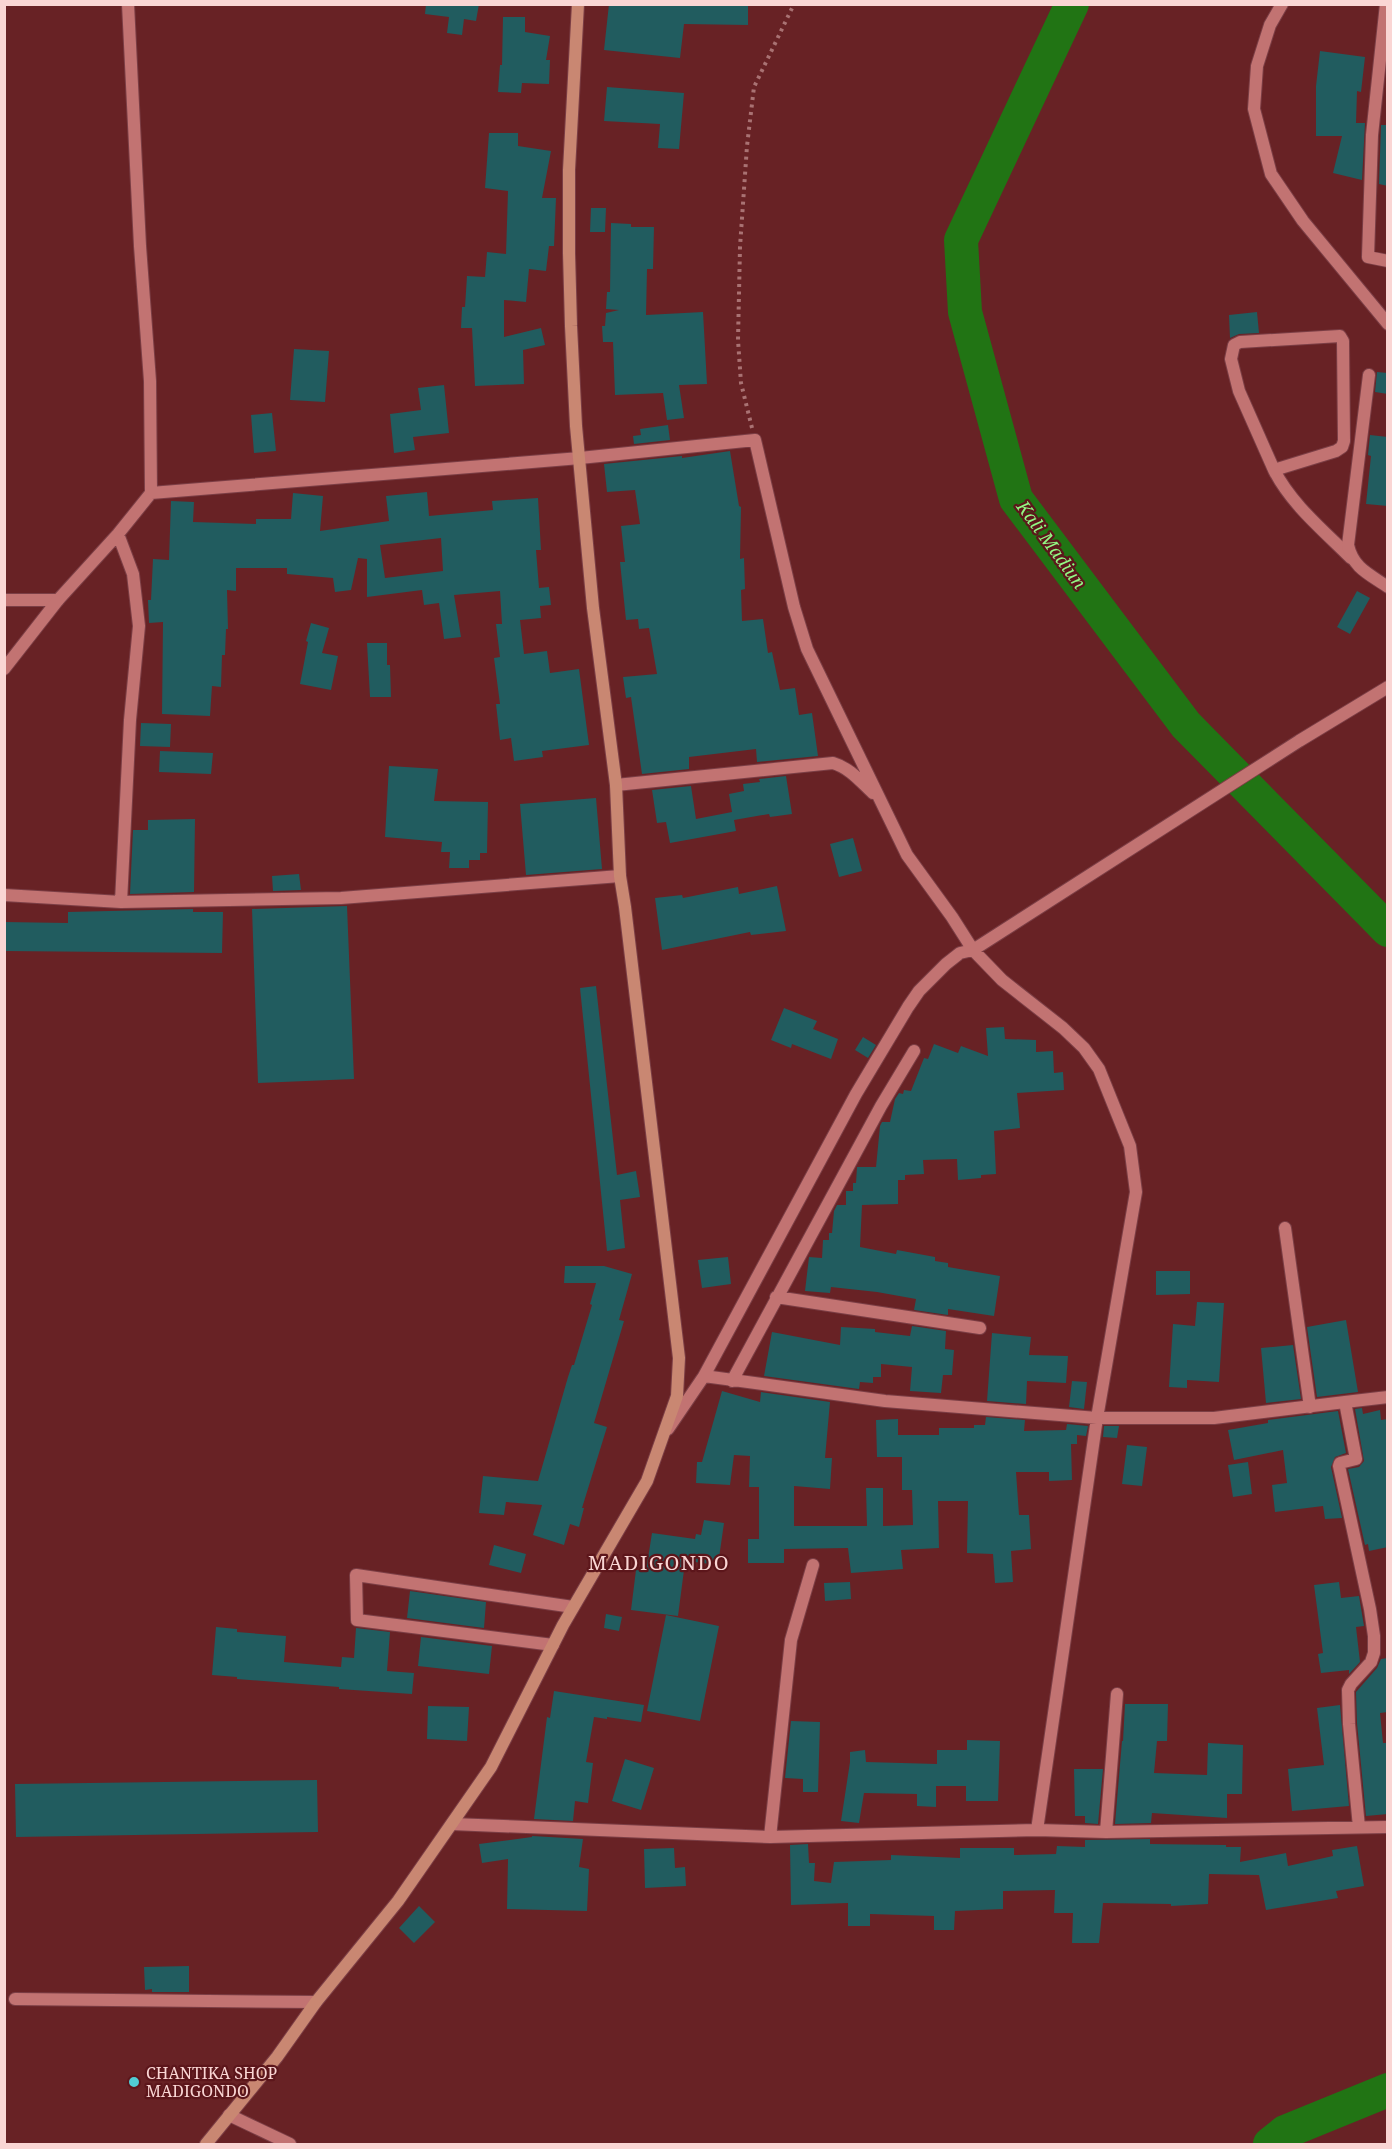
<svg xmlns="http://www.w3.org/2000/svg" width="1392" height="2149" font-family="'Noto Serif',serif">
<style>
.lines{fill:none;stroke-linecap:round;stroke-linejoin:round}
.river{stroke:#217414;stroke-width:34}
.building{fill:#215c5f;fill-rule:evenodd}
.lane-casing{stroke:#7b3e45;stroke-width:14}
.street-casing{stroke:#7b3e45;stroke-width:14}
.secondary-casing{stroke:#7b3e45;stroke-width:14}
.path{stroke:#a97273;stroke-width:4;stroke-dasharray:3 4.5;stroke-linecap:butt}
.lane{stroke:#c27372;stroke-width:12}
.street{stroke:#c27372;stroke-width:12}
.secondary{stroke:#c98772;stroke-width:12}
.poi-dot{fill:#51ccd4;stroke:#5c161b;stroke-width:2}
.labels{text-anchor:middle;stroke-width:4.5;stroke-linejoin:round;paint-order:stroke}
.poi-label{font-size:16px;fill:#fad6d4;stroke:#5c161b;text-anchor:start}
.water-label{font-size:18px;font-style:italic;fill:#92f783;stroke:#5c161b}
.quarter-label{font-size:20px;letter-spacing:1.5px;fill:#fad6d4;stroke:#5c161b}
</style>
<rect width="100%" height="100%" fill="#682225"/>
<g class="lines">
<path class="river" d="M 1072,4 L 961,240 L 965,312 L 1016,499 L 1186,725 L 1388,930
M 1270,2144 L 1285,2132 L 1388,2090"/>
</g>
<path class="building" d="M 426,4 L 479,4 L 476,21 L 464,19 L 462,35 L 447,33 L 449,17 L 425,14 Z
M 609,4 L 748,4 L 748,25 L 684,24 L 680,58 L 604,50 Z
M 503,17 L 525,17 L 525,32 L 550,36 L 546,60 L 550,60 L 549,84 L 522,83 L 521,93 L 498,92 L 500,65 L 502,65 Z
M 1320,51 L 1365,57 L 1361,92 L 1357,91 L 1356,123 L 1365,123 L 1362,180 L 1333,173 L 1342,136 L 1316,136 L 1316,86 Z
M 607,87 L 684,93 L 679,149 L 658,148 L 660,124 L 604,121 Z
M 1381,125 L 1388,125 L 1388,186 L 1379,184 Z
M 489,133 L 518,133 L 518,146 L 551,151 L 542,198 L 556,198 L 554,246 L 549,246 L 546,271 L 529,269 L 526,302 L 504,300 L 504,337 L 541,328 L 545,345 L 523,350 L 524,384 L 475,386 L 472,328 L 461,328 L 462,307 L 465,307 L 467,276 L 485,277 L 487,252 L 506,254 L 508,191 L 485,188 Z
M 591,208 L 606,208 L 605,232 L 590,232 Z
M 611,223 L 631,224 L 631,227 L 654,227 L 653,269 L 647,269 L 646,315 L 703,312 L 707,384 L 679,385 L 684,418 L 667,420 L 663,393 L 615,395 L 613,342 L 603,342 L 602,326 L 605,326 L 606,313 L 619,310 L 606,309 L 607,292 L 610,292 Z
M 1257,312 L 1259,333 L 1239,334 L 1230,338 L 1229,315 Z
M 294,349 L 329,351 L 325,402 L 290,400 Z
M 1377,372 L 1388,373 L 1388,394 L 1375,392 Z
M 444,385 L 449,433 L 413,437 L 415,450 L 394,453 L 390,414 L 421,410 L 418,388 Z
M 272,413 L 276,451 L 254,453 L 251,415 Z
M 668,425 L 670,440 L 634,444 L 633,436 L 641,435 L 640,429 Z
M 1370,435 L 1388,437 L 1388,506 L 1366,504 L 1371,456 L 1368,455 Z
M 730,451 L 739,506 L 741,507 L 740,559 L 744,558 L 745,589 L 741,590 L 742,621 L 763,619 L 768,653 L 772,652 L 780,690 L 795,688 L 799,715 L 812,713 L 818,756 L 757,762 L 756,749 L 689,757 L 689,769 L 642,774 L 631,697 L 626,698 L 623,677 L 657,674 L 649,628 L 639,629 L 638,619 L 626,620 L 620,562 L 625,562 L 621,526 L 640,524 L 635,490 L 607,492 L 604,464 L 682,456 L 682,458 Z
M 427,492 L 429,516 L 493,510 L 492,501 L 538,498 L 541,550 L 536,550 L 539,588 L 549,587 L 551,605 L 540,606 L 541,618 L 520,620 L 524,654 L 547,651 L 550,673 L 579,669 L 589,745 L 542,751 L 543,757 L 514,761 L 511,738 L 500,740 L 496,704 L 500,704 L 494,658 L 500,657 L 496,624 L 502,624 L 500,591 L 454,595 L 461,637 L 444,639 L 439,603 L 424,605 L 422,590 L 367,597 L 367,559 L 358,558 L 351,590 L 335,592 L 333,578 L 287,574 L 287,568 L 236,568 L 236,591 L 227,590 L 228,629 L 226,629 L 225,655 L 222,655 L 221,687 L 212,686 L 210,716 L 162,714 L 163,622 L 149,623 L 148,600 L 151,600 L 153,559 L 169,560 L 171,501 L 194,502 L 193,522 L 256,524 L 256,519 L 291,519 L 293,493 L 323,496 L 320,531 L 389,521 L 386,496 ZM 441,538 L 443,571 L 385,578 L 380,545 Z
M 1357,591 L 1370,598 L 1350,634 L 1337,627 Z
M 311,623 L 329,628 L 322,653 L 338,656 L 331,690 L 300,684 L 308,642 L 306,641 Z
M 367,643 L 387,643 L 387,665 L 390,665 L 391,697 L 370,697 Z
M 141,723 L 171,724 L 170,747 L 140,746 Z
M 160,751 L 213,753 L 211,774 L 159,772 Z
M 389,766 L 438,769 L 434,801 L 488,802 L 487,853 L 480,853 L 480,860 L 469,860 L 469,868 L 449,868 L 450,852 L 441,852 L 442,842 L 385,837 Z
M 786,776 L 792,814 L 770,817 L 769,814 L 734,820 L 736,831 L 670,843 L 666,822 L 657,823 L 652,790 L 691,786 L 696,819 L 732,812 L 729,794 L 744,791 L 743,784 L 760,782 L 759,779 Z
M 596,798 L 602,869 L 526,875 L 520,804 Z
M 195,819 L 194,892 L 130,894 L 133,830 L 148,830 L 148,820 Z
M 853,838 L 862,871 L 839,877 L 830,844 Z
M 299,874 L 301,890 L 273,891 L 272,876 Z
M 777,886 L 786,931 L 751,935 L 750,932 L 662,950 L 655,898 L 682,895 L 683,898 L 738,887 L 739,894 Z
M 347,906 L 354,1079 L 258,1083 L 252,909 Z
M 193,909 L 193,912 L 223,912 L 222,953 L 4,951 L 4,922 L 68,923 L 68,912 Z
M 596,986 L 617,1175 L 636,1171 L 640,1197 L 620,1200 L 625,1248 L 607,1251 L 580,988 Z
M 784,1008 L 817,1021 L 813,1029 L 838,1039 L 831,1059 L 792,1044 L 791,1048 L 771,1040 Z
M 1004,1027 L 1005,1039 L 1036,1040 L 1036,1052 L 1053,1051 L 1054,1073 L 1063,1072 L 1064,1090 L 1017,1093 L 1020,1128 L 994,1131 L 996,1174 L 981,1175 L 981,1178 L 958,1180 L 957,1159 L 923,1160 L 924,1174 L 905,1175 L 905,1180 L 898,1180 L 898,1204 L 862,1205 L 860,1247 L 896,1254 L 897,1250 L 935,1257 L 935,1261 L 948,1263 L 948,1267 L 1000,1276 L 994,1316 L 948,1309 L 948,1315 L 914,1310 L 916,1299 L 877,1292 L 831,1287 L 830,1293 L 805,1291 L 809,1257 L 822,1258 L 823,1240 L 829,1240 L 829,1233 L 832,1233 L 834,1211 L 837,1205 L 846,1205 L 846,1191 L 853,1191 L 853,1183 L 856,1183 L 857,1167 L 876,1167 L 880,1126 L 882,1122 L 890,1122 L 895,1099 L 899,1093 L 903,1094 L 904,1090 L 911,1091 L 924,1058 L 928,1059 L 934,1044 L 958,1053 L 961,1046 L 988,1056 L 986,1028 Z
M 863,1037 L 876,1045 L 868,1058 L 855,1050 Z
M 728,1257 L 731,1284 L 702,1288 L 698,1260 Z
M 565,1266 L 604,1266 L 632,1274 L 619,1320 L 624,1321 L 594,1423 L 607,1427 L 582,1508 L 584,1508 L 579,1527 L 570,1524 L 564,1545 L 533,1535 L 542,1505 L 506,1502 L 504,1515 L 479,1513 L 483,1476 L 538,1481 L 568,1377 L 572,1365 L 574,1365 L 592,1305 L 590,1304 L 596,1283 L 564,1283 Z
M 1156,1271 L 1190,1271 L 1190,1294 L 1156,1295 Z
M 1197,1302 L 1224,1303 L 1219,1382 L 1187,1380 L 1187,1388 L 1169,1387 L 1173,1324 L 1195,1326 Z
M 1346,1320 L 1358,1392 L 1317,1397 L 1307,1327 Z
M 912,1326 L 946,1331 L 945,1349 L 954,1350 L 952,1375 L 943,1375 L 941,1393 L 910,1391 L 912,1367 L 881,1364 L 881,1377 L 873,1377 L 873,1383 L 860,1382 L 859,1389 L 764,1376 L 772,1332 L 840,1345 L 841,1327 L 875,1329 L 875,1332 L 910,1336 Z
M 992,1333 L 1031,1337 L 1029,1355 L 1068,1356 L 1066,1383 L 1027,1381 L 1026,1404 L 987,1401 Z
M 1293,1345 L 1301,1399 L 1266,1403 L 1261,1348 Z
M 1072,1381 L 1087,1382 L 1084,1409 L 1069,1407 Z
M 722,1391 L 760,1402 L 761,1392 L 830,1402 L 825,1458 L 832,1458 L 830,1489 L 794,1486 L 794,1526 L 867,1526 L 866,1488 L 883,1488 L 883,1526 L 913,1525 L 912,1490 L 902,1490 L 902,1457 L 877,1457 L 876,1420 L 898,1419 L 898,1435 L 939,1435 L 939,1428 L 974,1428 L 974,1425 L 985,1425 L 986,1417 L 1025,1420 L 1024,1431 L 1066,1430 L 1067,1424 L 1088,1426 L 1086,1436 L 1077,1435 L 1077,1444 L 1071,1444 L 1072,1480 L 1049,1481 L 1049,1472 L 1016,1472 L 1019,1515 L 1029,1515 L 1031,1549 L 1011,1551 L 1013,1582 L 995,1583 L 993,1554 L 967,1553 L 968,1501 L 938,1501 L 939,1548 L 901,1550 L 903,1569 L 851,1573 L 848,1548 L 784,1549 L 784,1563 L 748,1563 L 748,1539 L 759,1539 L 759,1487 L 749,1487 L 750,1456 L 734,1455 L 730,1485 L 696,1483 L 697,1462 L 702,1462 Z
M 1362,1408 L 1363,1414 L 1380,1410 L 1381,1420 L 1388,1419 L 1388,1547 L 1369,1551 L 1368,1544 L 1365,1545 L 1348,1469 L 1359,1467 L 1364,1461 L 1355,1409 Z
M 1338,1411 L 1346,1453 L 1335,1457 L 1331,1467 L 1342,1518 L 1325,1519 L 1323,1506 L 1275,1512 L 1272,1485 L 1287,1483 L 1283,1450 L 1234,1460 L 1228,1430 L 1268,1423 L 1268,1420 Z
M 1104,1426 L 1119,1426 L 1117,1438 L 1103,1437 Z
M 1127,1445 L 1147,1447 L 1142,1486 L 1122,1484 Z
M 1248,1462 L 1252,1494 L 1233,1497 L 1228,1465 Z
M 704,1520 L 724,1523 L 718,1565 L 687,1561 L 686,1571 L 684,1570 L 678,1616 L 631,1610 L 636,1570 L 646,1571 L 652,1533 L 695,1539 L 696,1534 L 701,1535 Z
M 494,1545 L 526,1554 L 521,1573 L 489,1565 Z
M 850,1582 L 851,1599 L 825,1601 L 824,1583 Z
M 1339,1582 L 1341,1598 L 1359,1596 L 1364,1626 L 1356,1627 L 1360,1662 L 1349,1674 L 1349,1670 L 1321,1673 L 1318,1654 L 1323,1653 L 1314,1585 Z
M 410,1591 L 486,1602 L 484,1628 L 407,1618 Z
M 606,1614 L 622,1617 L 619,1631 L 604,1628 Z
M 666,1615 L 719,1626 L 700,1721 L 647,1711 Z
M 216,1627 L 237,1629 L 237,1632 L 286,1636 L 284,1662 L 341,1667 L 342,1657 L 354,1658 L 356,1628 L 390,1632 L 387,1671 L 414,1673 L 412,1694 L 339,1689 L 339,1687 L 237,1679 L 237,1677 L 212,1675 Z
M 421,1637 L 492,1646 L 489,1674 L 418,1666 Z
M 1388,1658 L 1388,1712 L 1380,1713 L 1383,1743 L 1388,1743 L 1388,1814 L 1366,1816 L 1357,1723 L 1356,1692 L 1377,1668 L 1381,1659 Z
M 554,1691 L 644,1705 L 641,1722 L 607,1717 L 607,1719 L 594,1717 L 586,1762 L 593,1763 L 588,1803 L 575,1801 L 573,1821 L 534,1819 L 547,1717 L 550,1718 Z
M 1125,1704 L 1168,1704 L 1167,1741 L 1157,1741 L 1154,1773 L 1207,1775 L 1208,1743 L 1243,1745 L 1242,1794 L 1227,1794 L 1227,1818 L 1152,1813 L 1151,1823 L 1115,1824 L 1122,1741 L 1123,1741 Z
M 1340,1705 L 1349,1806 L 1292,1811 L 1288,1769 L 1324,1765 L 1317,1708 Z
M 428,1706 L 469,1707 L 467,1741 L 427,1739 Z
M 791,1721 L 820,1722 L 818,1792 L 803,1792 L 803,1779 L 785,1778 Z
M 967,1740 L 1000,1741 L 998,1801 L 966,1801 L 966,1786 L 936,1786 L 936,1807 L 917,1806 L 917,1794 L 864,1793 L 859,1823 L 841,1821 L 850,1762 L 850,1752 L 865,1750 L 866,1762 L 937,1764 L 937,1750 L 967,1750 Z
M 625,1759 L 654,1768 L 641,1810 L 612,1801 Z
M 1074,1769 L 1103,1769 L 1098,1824 L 1085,1823 L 1085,1816 L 1075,1816 Z
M 317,1780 L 318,1832 L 16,1837 L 15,1784 Z
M 532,1836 L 583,1839 L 579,1867 L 589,1869 L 587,1911 L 507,1909 L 508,1859 L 482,1863 L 479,1844 L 532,1837 Z
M 1150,1839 L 1150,1844 L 1226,1845 L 1226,1847 L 1241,1847 L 1240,1862 L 1286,1853 L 1288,1866 L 1333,1856 L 1332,1850 L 1357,1846 L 1364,1886 L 1336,1891 L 1338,1898 L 1266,1910 L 1259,1875 L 1209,1874 L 1208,1904 L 1171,1906 L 1171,1904 L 1103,1903 L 1099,1943 L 1072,1943 L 1073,1913 L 1054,1913 L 1055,1890 L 1003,1891 L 1003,1909 L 955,1911 L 954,1930 L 934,1930 L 934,1916 L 870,1914 L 870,1926 L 848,1926 L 848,1903 L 791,1905 L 790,1845 L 808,1844 L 809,1863 L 815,1863 L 814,1881 L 831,1883 L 834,1862 L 891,1860 L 891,1855 L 960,1858 L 960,1848 L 1014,1848 L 1014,1855 L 1056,1854 L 1057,1846 L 1085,1847 L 1085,1840 Z
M 674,1848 L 675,1868 L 685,1867 L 686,1886 L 645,1888 L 644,1849 Z
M 419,1906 L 435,1922 L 414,1943 L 399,1928 Z
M 189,1966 L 189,1992 L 152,1992 L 152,1989 L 145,1990 L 144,1967 Z"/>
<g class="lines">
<defs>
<path id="lane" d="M 1274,470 L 1336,451 L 1342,447 L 1344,441 L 1343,341 L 1340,336 L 1240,342 L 1234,345 L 1231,359 L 1239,391 L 1274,470 C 1291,504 1324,531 1351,558
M 4,600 L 58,600
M 553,1645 L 357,1620 L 356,1575 L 573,1607
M 15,1999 L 316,2002"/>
<path id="street" d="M 128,4 L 140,246 L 150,381 L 151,493
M 1282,4 L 1270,25 L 1257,66 L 1254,109 L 1271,174 L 1303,221 L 1388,324
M 1386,4 L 1372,135 L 1368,257 L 1388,261
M 1369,375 L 1348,545 C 1353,568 1369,574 1388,587
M 118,534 L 133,574 L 139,626 L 130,720 L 121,902 L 341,898 L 620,876
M 4,669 L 58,600 L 118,534 L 151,493 L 580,458 L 755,440 L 794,607 L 807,649 L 907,855 L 952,917 L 973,950 L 1002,980 L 1063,1028 L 1084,1048 L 1099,1069 L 1130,1146 L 1136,1192 L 1097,1418 L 1037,1830
M 616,785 L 833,763 C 850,768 861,782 873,793
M 4,895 L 121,902
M 1285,1228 L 1310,1407
M 776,1297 L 980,1328
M 704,1376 L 885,1401 L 1097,1418 L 1214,1418 L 1345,1402 L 1356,1459 L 1340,1463 L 1339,1466 L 1370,1609 L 1374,1636 L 1374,1653 L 1371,1662 L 1351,1684 L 1348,1690 L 1349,1724 L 1359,1827
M 732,1381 L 881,1106 L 914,1051
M 1345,1402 L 1388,1397
M 668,1429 L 704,1376 L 856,1094 L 908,1007 L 919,991 L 946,964 L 960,953 L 973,950 L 1299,741 L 1388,687
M 452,1824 L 770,1837 L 1037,1830 L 1106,1832 L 1388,1827
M 1106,1832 L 1117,1694
M 770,1837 L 791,1640 L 813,1565
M 229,2115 L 290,2144"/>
<path id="secondary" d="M 206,2144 L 277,2057 L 316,2002 L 398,1901 L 491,1767 L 563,1625 L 647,1481 L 677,1396 L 679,1358 L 625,907 L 620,876 L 616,785 L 593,608 L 576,426 L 571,326 L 569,253 L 569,170 L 578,4"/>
</defs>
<use href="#lane" class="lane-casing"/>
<use href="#street" class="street-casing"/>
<use href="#secondary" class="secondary-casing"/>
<path class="path" d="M 752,428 L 741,383 L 738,340 L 740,247 L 747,146 L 754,87 L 794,4"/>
<use href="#lane" class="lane"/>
<use href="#street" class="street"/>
<use href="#secondary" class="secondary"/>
</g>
<circle class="poi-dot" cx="134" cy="2082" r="6"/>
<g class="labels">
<g class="poi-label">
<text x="146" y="2079">CHANTIKA SHOP<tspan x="146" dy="18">MADIGONDO</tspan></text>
</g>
<g class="water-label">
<text transform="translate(1051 545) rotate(54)" y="6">Kali Madiun</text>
</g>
<g class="quarter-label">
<text x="659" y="1570">MADIGONDO</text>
</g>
</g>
<rect width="1392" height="2149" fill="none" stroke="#fad6d4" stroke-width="12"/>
</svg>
